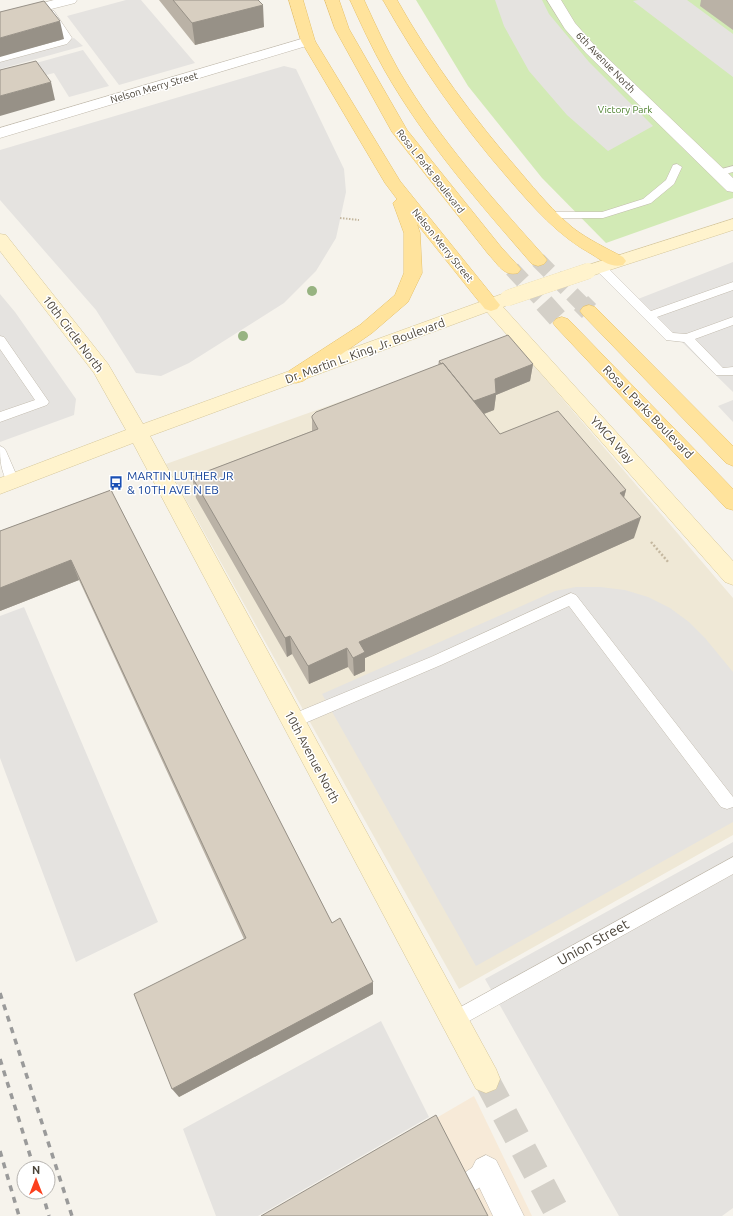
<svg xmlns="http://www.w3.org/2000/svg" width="733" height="1216" font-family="Ubuntu,sans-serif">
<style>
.commercial{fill:#f7ead8}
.education{fill:#efe8d6}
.green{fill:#d2eab5}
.parking{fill:#e5e3e0}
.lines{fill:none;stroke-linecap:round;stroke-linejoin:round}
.secondary-tunnel{stroke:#d4d0c8;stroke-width:26;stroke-dasharray:26 14;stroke-linecap:butt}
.primary-tunnel-far1{stroke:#d4d0c8;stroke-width:16;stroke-dasharray:16 8;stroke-linecap:butt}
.primary-tunnel{stroke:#d4d0c8;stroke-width:20;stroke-dasharray:20 10;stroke-linecap:butt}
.lane-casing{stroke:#c2bbae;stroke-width:1}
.street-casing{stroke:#c2bbae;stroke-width:1}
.secondary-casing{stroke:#d6c79b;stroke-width:1}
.primary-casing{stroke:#e6c16a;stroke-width:1}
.path-far1{stroke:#c4b79f;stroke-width:2;stroke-dasharray:1.5 1.5;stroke-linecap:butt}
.path{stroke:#c4b79f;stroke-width:2.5;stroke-dasharray:2 2;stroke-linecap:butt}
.lane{fill:#fff;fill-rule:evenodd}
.street{fill:#fff;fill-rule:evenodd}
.secondary{fill:#fff3cd;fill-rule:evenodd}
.primary{fill:#ffe39c;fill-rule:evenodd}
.rail{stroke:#9a9a9a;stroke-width:3.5;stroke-dasharray:6 6;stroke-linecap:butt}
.secondary-bridge-casing{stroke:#d6c79b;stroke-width:16;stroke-linecap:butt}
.secondary-bridge{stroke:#fff3cd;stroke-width:16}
.tree{fill:#97b381}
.wall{fill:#bab2a6}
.shaded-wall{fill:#979187}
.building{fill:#d8cfc1;stroke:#979187}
.labels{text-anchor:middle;stroke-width:3;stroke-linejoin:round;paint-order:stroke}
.far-street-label{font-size:10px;fill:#4b4439;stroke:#fff}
.far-park-label{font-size:10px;fill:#4a7f2a;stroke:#fff}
.street-label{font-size:12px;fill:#4b4439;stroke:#fff}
.transit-label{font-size:12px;fill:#164399;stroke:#fff;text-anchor:start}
.near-street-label{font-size:14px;fill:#4b4439;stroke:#fff}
</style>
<rect width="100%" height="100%" fill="#f6f3ec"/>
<path class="commercial" d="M 474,1096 L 532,1216 L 268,1216 Z"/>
<path class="education" d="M 512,340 L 733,598 L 733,835 L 459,989 L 166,464 Z"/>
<path class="green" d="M 416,0 L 733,0 L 733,198 L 606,243 L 542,178 L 468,86 Z"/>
<path class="parking" d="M 126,0 L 141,0 L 195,63 L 119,85 L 67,16 Z
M 495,0 L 542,0 L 549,14 L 589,62 L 653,126 L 608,151 L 567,115 L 529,71 L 504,26 Z
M 638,0 L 687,0 L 733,34 L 733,77 L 633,1 Z
M 74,38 L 83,46 L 0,69 L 0,58 Z
M 83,50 L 109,86 L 69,97 L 54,73 L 0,87 L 0,73 Z
M 284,66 L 296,69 L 344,169 L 346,192 L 336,238 L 316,271 L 284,303 L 189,363 L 161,376 L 136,373 L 96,310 L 0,200 L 0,150 Z
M 733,262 L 733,392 L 638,299 Z
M 0,294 L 15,312 L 76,399 L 74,415 L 0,442 Z
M 733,400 L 733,422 L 718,406 Z
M 576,587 L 600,587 L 625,590 L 648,597 L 670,608 L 689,622 L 705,638 L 733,672 L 733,822 L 476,966 L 322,694 L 535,600 L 555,591 Z
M 24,607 L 158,922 L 76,962 L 0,758 L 0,616 Z
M 733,842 L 733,1208 L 722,1216 L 619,1216 L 485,979 Z
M 381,1021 L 429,1117 L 258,1216 L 216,1216 L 183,1129 Z"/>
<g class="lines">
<path class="secondary-tunnel" d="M 486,1079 L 559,1216"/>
<path class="primary-tunnel-far1" d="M 538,260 L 582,304
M 512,269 L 545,304"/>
<path class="primary-tunnel" d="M 544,303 L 562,323
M 581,303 L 589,311"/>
<defs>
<path id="lane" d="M 51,10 L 54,11 L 72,38 L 67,44 L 0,62 L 0,56 L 61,40 L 62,38 L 47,13 Z
M 677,164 L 682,167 L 674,184 L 651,203 L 603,218 L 551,218 L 546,215 L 551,212 L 602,212 L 643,199 L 666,180 L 673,165 Z
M 733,166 L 733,172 L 718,176 L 713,173 L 714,171 Z
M 600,263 L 604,264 L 651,311 L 733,282 L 733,290 L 657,317 L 673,333 L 686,334 L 733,317 L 733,325 L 695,339 L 723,368 L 733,367 L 733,375 L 716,375 L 684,342 L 666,340 L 596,270 L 594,267 L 596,264 Z
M 0,336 L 4,337 L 49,402 L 47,405 L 0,422 L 0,412 L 35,400 L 0,349 Z
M 0,446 L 4,448 L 6,451 L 19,481 L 18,484 L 13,486 L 8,484 C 1,470 0,462 0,446 Z
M 571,593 L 576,595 L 733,797 L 733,807 L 727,809 L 721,807 L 569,606 L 441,665 L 298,726 L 293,728 L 288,726 L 286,721 L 288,716 L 431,657 Z
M 733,857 L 733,874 L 460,1026 L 454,1029 L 448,1026 L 445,1020 L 448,1014 Z
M 486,1161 L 493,1163 L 495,1170 C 491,1182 475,1191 464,1196 L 457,1193 L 454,1186 C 459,1174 475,1165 486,1161 Z"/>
<path id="street" d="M 54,0 L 77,0 L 75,3 L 0,22 L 0,14 Z
M 547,0 L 561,0 L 575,23 L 596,47 L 733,178 L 733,192 L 727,191 L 586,53 L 565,29 Z
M 308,37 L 313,38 L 315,41 L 313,44 L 0,138 L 0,128 Z
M 486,1155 L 496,1160 L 524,1216 L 493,1216 L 471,1170 L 476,1160 Z"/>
<path id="secondary" d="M 733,219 L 733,230 L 588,277 L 582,275 L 579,271 L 582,267 Z
M 0,234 L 6,235 L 108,364 L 143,424 L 502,294 L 508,292 L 514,294 L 517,298 L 514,302 L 503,307 L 733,561 L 733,585 L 725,582 L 487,312 L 150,436 L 496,1069 L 500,1079 L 496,1089 L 486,1093 L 476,1089 L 133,443 L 0,494 L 0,478 L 126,430 L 94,373 L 0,251 Z"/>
<path id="primary" d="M 289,0 L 303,0 L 315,41 L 400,181 L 500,305 L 497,309 L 491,311 L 485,309 L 417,224 L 420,233 L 422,273 L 408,302 L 372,333 L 303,381 L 296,383 L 289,381 L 287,376 L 289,371 L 360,325 L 395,295 L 404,273 L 404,233 L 393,203 L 397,199 L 385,183 L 301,41 Z
M 325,0 L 339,0 L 349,29 L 407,130 L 501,247 L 521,269 L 518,273 C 504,277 498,264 489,255 L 392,132 L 335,29 Z
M 350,0 L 364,0 C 375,24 386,48 399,71 C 439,139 492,198 544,256 L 547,260 L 544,264 L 538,266 L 532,264 C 479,203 425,141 385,71 C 372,48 361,24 350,0 Z
M 383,0 L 397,0 C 432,62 474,119 521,173 C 537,192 554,212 573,228 C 589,240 606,248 623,257 L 626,261 L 623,265 C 612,268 602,261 593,255 C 558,236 534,208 508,178 C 460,123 419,64 383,0 Z
M 589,305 L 595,307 L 733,446 L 733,466 L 726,463 L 583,315 L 580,311 L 583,307 Z
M 562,317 L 568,319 L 733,489 L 733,510 L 726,508 L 556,327 L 553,323 L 556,319 Z"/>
</defs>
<use href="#lane" class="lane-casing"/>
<use href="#street" class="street-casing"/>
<use href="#secondary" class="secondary-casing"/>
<use href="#primary" class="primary-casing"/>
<path class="path-far1" d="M 340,218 L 359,220"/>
<path class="path" d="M 651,542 L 669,563"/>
<use href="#lane" class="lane"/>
<use href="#street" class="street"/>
<use href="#secondary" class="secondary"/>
<use href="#primary" class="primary"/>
<path class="rail" d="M 0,993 L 72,1216
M 0,1059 L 34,1168
M 0,1151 L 19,1216
M 42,1192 L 49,1216"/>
<defs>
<path id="secondary-bridge" d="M 508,298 L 588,271"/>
</defs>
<use href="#secondary-bridge" class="secondary-bridge-casing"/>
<use href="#secondary-bridge" class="secondary-bridge"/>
</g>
<g class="tree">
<circle cx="312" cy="291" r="5"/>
<circle cx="243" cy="336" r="5"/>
</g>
<path class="wall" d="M 159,0 L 258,0 L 264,27 L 195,45 Z
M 701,0 L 733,0 L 733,30 L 700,6 Z
M 439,361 L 533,364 L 530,381 L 496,395 L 494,410 L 484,414 L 500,434 L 626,490 L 624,498 L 634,538 L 365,658 L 365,671 L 354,676 L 348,667 L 309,684 L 292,654 L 287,657 L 196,498 L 192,477 L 312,431 L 312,416 L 438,365 Z
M 111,490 L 332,923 L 373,994 L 179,1097 L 244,939 L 79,580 L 0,611 L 0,531 Z"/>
<path class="shaded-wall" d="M 263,5 L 264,27 L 195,45 L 192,23 Z
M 60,21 L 64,39 L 0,57 L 0,38 Z
M 51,82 L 55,100 L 0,116 L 0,96 Z
M 533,364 L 530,381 L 496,395 L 494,410 L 470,419 L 471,402 L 495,379 Z
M 626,490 L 620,511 L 620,493 Z
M 641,517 L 634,538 L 365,658 L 365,671 L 354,676 L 353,658 L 359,642 Z
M 71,560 L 79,580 L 0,611 L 0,588 Z
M 290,636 L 292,654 L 287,657 L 285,638 Z
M 347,648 L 348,667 L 309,684 L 308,666 Z
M 373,982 L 373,994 L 179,1097 L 172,1089 Z"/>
<path class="building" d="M 173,0 L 258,0 L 263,5 L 192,23 Z
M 44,1 L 60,21 L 0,38 L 0,12 Z
M 36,61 L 51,82 L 0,96 L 0,70 Z
M 508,335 L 533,364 L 495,379 L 496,393 L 474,401 L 443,363 L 441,364 L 439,361 Z
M 443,363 L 500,434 L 558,411 L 626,490 L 620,493 L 641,517 L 359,642 L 365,652 L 353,658 L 347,648 L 308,666 L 290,636 L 285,638 L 192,477 L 318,429 L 312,418 L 312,416 L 316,412 Z
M 111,490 L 332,923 L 340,918 L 373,982 L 172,1089 L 134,994 L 246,938 L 71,560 L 0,588 L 0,531 Z
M 436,1115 L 488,1216 L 261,1216 Z"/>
<defs>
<symbol id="bus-bare" viewBox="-9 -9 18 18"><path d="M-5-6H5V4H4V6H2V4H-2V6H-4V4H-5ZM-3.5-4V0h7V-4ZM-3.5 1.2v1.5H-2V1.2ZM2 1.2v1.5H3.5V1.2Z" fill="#1a4fb4" stroke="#fff" stroke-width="2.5" paint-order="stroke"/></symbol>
</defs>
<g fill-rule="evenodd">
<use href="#bus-bare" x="106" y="473" width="20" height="20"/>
</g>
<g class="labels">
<g class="far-street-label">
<text transform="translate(606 62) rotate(46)" y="4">6th Avenue North</text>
<text transform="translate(154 87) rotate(-16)" y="4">Nelson Merry Street</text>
<text transform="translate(431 171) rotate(52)" y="4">Rosa L Parks Boulevard</text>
<text transform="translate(443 245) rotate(51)" y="4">Nelson Merry Street</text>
</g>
<g class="far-park-label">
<text x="625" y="113">Victory Park</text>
</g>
<g class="street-label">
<text transform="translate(73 334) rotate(53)" y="4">10th Circle North</text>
<text transform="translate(365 351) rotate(-20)" y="4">Dr. Martin L. King, Jr. Boulevard</text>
<text transform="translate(648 412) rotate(46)" y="4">Rosa L Parks Boulevard</text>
<text transform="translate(612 440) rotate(48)" y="4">YMCA Way</text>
<text transform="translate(312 757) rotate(62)" y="4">10th Avenue North</text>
</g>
<g class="transit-label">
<text x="127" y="480">MARTIN LUTHER JR<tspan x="127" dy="14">&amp; 10TH AVE N EB</tspan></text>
</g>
<g class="near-street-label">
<text transform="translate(593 942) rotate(-29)" y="5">Union Street</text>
</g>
</g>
<g transform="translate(36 1180)"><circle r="19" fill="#ffffff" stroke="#b7b4b0"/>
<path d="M0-3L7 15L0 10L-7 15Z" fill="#fc3f1d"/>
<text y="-6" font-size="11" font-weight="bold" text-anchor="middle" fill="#4b4439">N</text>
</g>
</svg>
